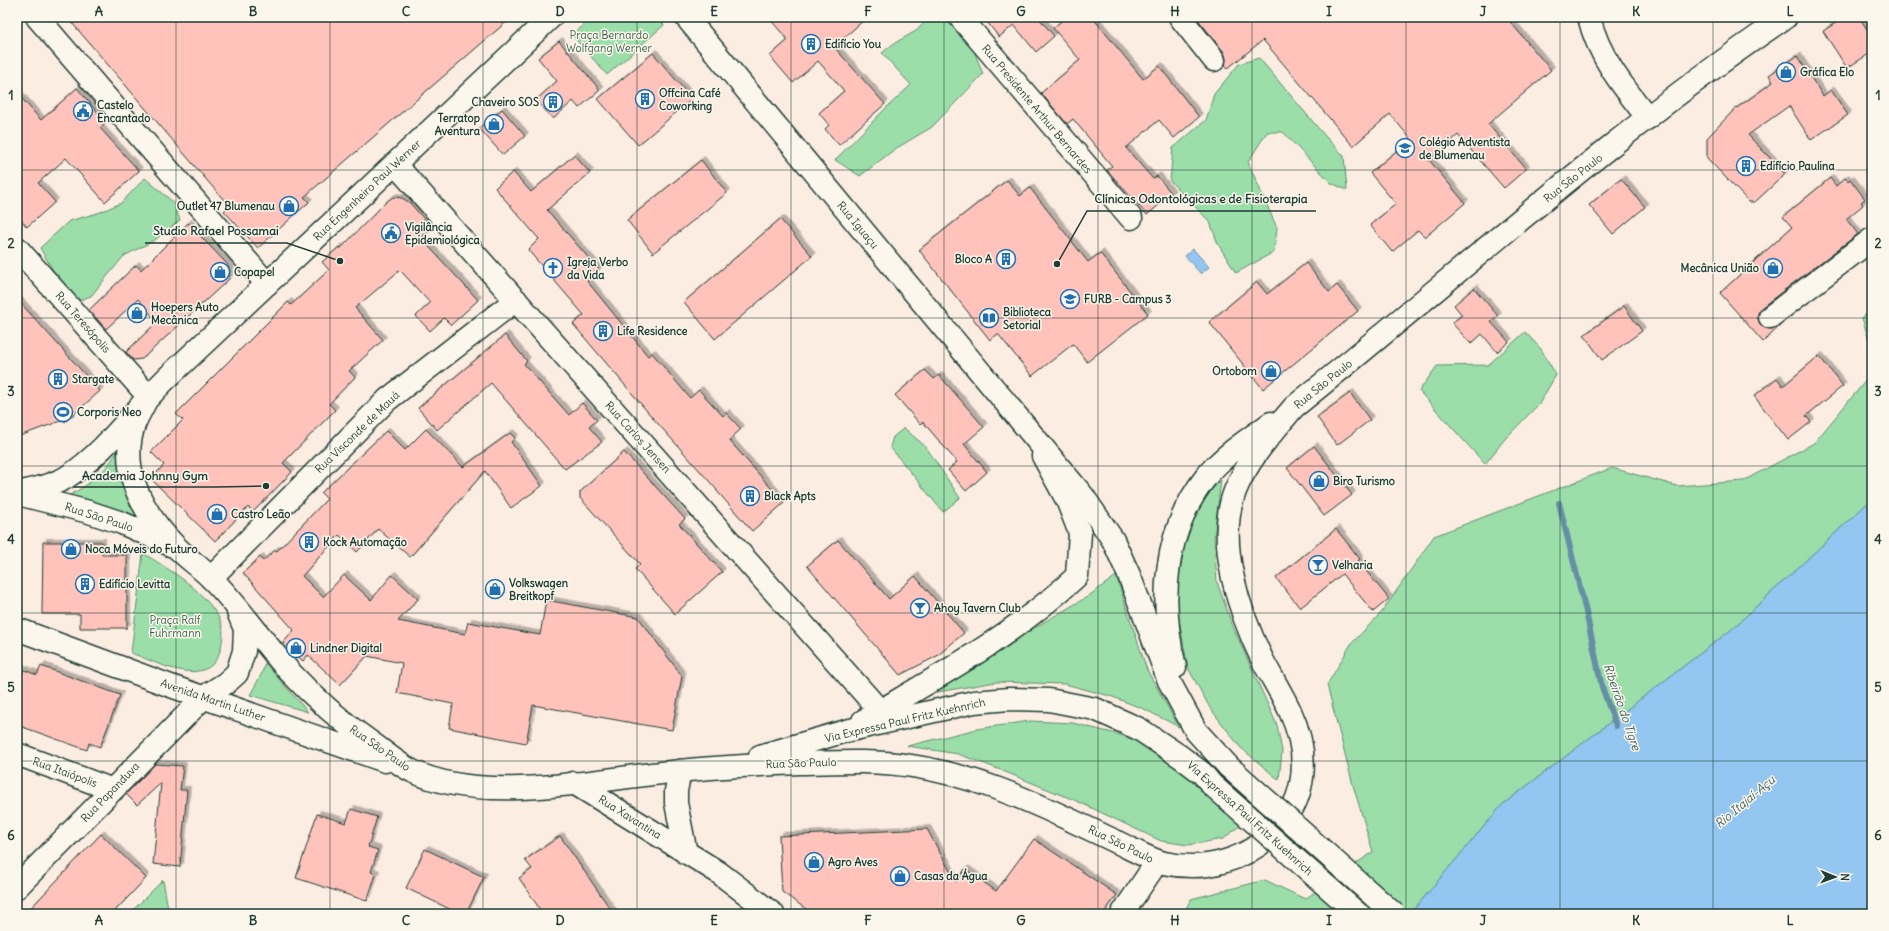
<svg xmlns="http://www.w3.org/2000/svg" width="1889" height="931" font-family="Delius,sans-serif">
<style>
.green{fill:#9bdea9;stroke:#5d8e6e}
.water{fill:#93c6f0;stroke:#658fa5}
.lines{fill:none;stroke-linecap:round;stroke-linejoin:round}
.stream{stroke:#658fa5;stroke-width:6}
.building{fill:#ffc3bc;stroke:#1f3d34;filter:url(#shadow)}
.minor-casing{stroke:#1f3d34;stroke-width:25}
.tertiary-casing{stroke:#1f3d34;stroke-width:25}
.primary-casing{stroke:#1f3d34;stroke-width:25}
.minor{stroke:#fbf7ec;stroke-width:22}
.tertiary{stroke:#fbf7ec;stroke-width:22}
.primary{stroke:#fbf7ec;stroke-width:22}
.primary-bridge-casing{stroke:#1f3d34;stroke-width:25;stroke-linecap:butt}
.primary-bridge{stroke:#fbf7ec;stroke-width:22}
.grid{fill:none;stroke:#1f3d34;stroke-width:1;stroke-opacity:0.55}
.labels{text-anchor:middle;stroke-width:3;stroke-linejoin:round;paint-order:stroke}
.park-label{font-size:11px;fill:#385d4b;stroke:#fbf7ec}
.poi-label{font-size:11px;font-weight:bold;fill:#1f3d34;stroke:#fbf7ec;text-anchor:start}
.street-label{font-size:11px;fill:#1f3d34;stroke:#fbf7ec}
.water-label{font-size:12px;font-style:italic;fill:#3c5f63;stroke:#fbf7ec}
.leader{fill:none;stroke:#1f3d34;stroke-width:1.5}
.callout-dot{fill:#1f3d34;stroke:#fbf7ec;stroke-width:1.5}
.callout-label{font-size:12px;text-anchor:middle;font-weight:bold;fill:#1f3d34;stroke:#fbf7ec;stroke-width:3;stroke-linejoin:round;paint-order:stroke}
.neatline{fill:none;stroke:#1f3d34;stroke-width:1.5}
.grid-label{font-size:13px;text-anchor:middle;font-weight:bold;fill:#1f3d34}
</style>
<defs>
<filter id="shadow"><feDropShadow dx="3.5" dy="-3.5" stdDeviation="0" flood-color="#0004"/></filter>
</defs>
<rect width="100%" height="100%" fill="#fcede2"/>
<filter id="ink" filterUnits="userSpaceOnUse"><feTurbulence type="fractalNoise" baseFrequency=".025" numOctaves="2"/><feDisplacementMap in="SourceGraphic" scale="8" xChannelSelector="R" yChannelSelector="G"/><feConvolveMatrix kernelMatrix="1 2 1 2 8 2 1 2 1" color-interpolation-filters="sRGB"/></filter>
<g filter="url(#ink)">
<path class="green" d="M 594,17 L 656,17 L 664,25 L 607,75 L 572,35 Z
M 930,17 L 946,17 L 953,23 L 960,36 L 974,51 L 983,74 L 932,127 L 895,149 L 860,176 L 835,160 L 885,109 L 911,85 L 882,53 L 893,44 L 916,31 Z
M 1259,58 L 1325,136 L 1344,156 L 1347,190 L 1331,183 L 1283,132 L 1267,132 L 1248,162 L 1277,228 L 1274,252 L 1236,273 L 1218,244 L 1210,222 L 1170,181 L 1173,148 L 1206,120 L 1214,94 L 1239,64 Z
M 145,178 L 173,202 L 180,220 L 155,240 L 124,256 L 91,296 L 77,301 L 61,284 L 40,248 L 69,221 L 98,213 L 121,203 Z
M 1872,308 L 1872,350 L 1862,318 Z
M 1525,332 L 1541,349 L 1556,375 L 1539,404 L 1504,440 L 1485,464 L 1419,391 L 1437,366 L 1488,365 Z
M 1872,373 L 1872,499 L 1731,630 L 1502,805 L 1410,914 L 1183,914 L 1191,899 L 1265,880 L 1305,899 L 1373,852 L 1353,785 L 1327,685 L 1351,644 L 1382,612 L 1434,536 L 1612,468 L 1677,486 L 1743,481 L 1814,443 Z
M 904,428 L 926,447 L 960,498 L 943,512 L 890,447 L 893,437 Z
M 117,452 L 120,471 L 143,524 L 91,502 L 70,495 C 91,483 104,473 117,452 Z
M 1221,480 L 1214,538 L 1217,582 L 1233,627 L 1277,725 L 1282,751 L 1279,780 L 1240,747 L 1210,708 L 1188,668 L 1176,603 L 1177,565 L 1187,525 L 1202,500 Z
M 143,553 C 171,571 202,588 219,618 C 225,629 223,640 220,651 C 208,691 156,662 131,653 Z
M 1116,576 L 1147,670 L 1179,727 L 1144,709 L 1110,696 L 1065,684 L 996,682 L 920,695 L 1087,597 Z
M 265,663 L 308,712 L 250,695 L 262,673 Z
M 1030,721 L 1073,723 L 1132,738 L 1180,768 L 1242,824 L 1223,839 L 1188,845 L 1161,841 L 1079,802 L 993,767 L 958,754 L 907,746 L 977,729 Z
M 163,880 L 169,914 L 129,914 Z"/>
<path class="water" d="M 1193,249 L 1209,267 L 1201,274 L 1185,256 Z
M 1872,499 L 1872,914 L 1410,914 L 1502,805 L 1731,630 Z"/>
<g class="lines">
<path class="stream" d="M 1559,503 L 1586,612 L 1602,687 L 1616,726"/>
</g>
<path class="building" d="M 67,17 L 512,17 L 304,197 L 309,202 L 258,248 L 224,211 L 229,206 Z
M 768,17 L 867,17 L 834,47 L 885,104 L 839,145 L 825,129 L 829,125 L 819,113 L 844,91 L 818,61 L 793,83 L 770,56 L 788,40 Z
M 983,17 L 1038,17 L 1054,36 L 1036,52 L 1014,25 L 999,37 Z
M 1066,17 L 1092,17 L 1143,79 L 1159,66 L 1199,117 L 1174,138 L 1159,120 L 1126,148 L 1153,179 L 1157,176 L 1172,194 L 1147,215 L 1107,170 L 1112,166 L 1073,119 L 1067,124 L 1041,93 L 1080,60 L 1053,28 Z
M 1196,17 L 1506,17 L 1551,70 L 1488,124 L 1526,169 L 1504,188 L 1458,135 L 1429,160 L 1465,203 L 1425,237 L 1418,230 L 1392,252 L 1370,225 L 1396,204 L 1370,173 L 1411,139 L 1390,114 L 1353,146 L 1263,40 L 1228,68 L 1225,65 L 1226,59 L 1224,52 Z
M 1845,17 L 1859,17 L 1872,37 L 1872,52 L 1847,68 L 1823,31 Z
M 559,41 L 600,90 L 579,108 L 573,101 L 553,119 L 536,100 L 557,81 L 538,58 Z
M 653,53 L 692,99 L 638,145 L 598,99 Z
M 1797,56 L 1823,96 L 1831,90 L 1848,115 L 1811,140 L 1789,106 L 1748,135 L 1785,174 L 1755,202 L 1749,202 L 1707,158 L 1707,138 L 1734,110 L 1773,82 L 1769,75 Z
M 77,88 L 106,122 L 100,128 L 139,171 L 105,202 L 66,158 L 38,183 L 55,202 L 27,227 L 17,215 L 17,93 L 41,120 Z
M 502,109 L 525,136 L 503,155 L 479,128 Z
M 574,155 L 590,173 L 547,210 L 599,270 L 587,281 L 648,356 L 652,353 L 690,398 L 699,390 L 723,416 L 726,413 L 741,429 L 729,440 L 784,503 L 752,531 L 716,490 L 717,490 L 652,417 L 573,324 L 584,315 L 528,250 L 539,239 L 495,188 L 513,172 L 531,192 Z
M 701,160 L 727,193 L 653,253 L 627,220 Z
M 1830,178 L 1836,186 L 1845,178 L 1848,181 L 1850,179 L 1865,199 L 1861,202 L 1863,205 L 1846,219 L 1858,234 L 1762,307 L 1758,313 L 1758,319 L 1760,325 L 1765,328 L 1772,329 L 1786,320 L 1763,342 L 1720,293 L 1792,227 L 1783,217 Z
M 1621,179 L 1645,207 L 1613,234 L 1589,205 Z
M 1007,180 L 1020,196 L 1030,188 L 1088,262 L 1100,253 L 1148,314 L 1087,362 L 1073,344 L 1032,376 L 998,334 L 990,340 L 919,250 Z
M 393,197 L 402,198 L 410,203 L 432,228 L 421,238 L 478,300 L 451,325 L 444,318 L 430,331 L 416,316 L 430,303 L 400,270 L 355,308 L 383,340 L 349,371 L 355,377 L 329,404 L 335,410 L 283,463 L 292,472 L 253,512 L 248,507 L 215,541 L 151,479 L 164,465 L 151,452 L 183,420 L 176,414 L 288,302 L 291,305 L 329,270 L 322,262 L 339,247 L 340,249 L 386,202 Z
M 780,219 L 812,256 L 715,339 L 684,302 Z
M 188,223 L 227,264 L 230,270 L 229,279 L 142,359 L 133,360 L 126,352 L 157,322 L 138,299 L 106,329 L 89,310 L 136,265 L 141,270 Z
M 1306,263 L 1329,292 L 1337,285 L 1358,311 L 1263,389 L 1209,322 L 1257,282 L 1267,294 Z
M 1474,288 L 1498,316 L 1491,322 L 1509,342 L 1497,352 L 1482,334 L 1471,344 L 1452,323 L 1462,315 L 1454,305 Z
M 17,299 L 100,391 L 65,422 L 63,420 L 17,437 Z
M 1624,306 L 1642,331 L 1602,360 L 1584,335 Z
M 505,335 L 527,361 L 524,364 L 569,415 L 582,403 L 597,420 L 589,427 L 602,442 L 565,469 L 491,383 L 437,430 L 418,408 Z
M 1819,356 L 1843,386 L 1806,416 L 1811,422 L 1788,440 L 1754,396 L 1777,378 L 1783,386 Z
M 925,370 L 934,379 L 939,375 L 984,427 L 964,444 L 987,472 L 966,491 L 948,470 L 957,462 L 923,422 L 920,424 L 895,395 Z
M 1350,393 L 1370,420 L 1337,445 L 1317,417 Z
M 426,429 L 463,467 L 510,433 L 515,438 L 511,442 L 542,486 L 511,508 L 485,471 L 410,557 L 378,529 L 357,552 L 339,535 L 302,576 L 323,597 L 344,575 L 371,600 L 392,575 L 418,599 L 398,621 L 465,634 L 468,622 L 540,635 L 546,600 L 638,617 L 682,676 L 672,730 L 533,705 L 526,743 L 449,728 L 453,704 L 397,693 L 402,663 L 367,656 L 340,685 L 308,655 L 303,661 L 283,643 L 294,630 L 243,573 L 260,557 L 263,561 L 275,550 L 277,551 L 327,499 L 321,493 L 386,431 L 405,450 Z
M 1314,446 L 1352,495 L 1324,516 L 1287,468 Z
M 624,452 L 685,519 L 679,524 L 722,572 L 675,614 L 635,569 L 640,564 L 580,498 L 580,492 Z
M 1336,529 L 1360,559 L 1358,561 L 1389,599 L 1373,612 L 1342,574 L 1300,608 L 1276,578 Z
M 838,540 L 889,599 L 915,576 L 964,633 L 937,656 L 900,675 L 807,566 Z
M 43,542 L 102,542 L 102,555 L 127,555 L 127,628 L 80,628 L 80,614 L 42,614 Z
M 41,666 L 120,695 L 100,747 L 89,743 L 87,750 L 17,725 L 17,667 L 37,675 Z
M 155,764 L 183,766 L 180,790 L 187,790 L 180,867 L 153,864 L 161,783 L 137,805 L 126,794 Z
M 351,809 L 377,817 L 368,847 L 378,850 L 371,872 L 376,874 L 367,901 L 296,878 L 317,814 L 346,823 Z
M 927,829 L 956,882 L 965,869 L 996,891 L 1034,839 L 1117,895 L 1103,914 L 813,914 L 782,892 L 779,836 Z
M 101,834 L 146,878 L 112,914 L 25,914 Z
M 560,836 L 598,891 L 614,914 L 543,914 L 519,878 L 532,869 L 525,860 Z
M 425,849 L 484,877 L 466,914 L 460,914 L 406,888 Z"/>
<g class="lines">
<defs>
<path id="minor" d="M 37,17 L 267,284
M 960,17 L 1131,218
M 1180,17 L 1214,60
M 17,248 L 148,396
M 1770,317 L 1872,239
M 211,578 L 387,400 L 516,300
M 863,721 C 937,677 1013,636 1077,576 L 1080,533 L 1067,500 L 1043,456
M 17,754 L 113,790
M 17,887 L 204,697"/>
<path id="tertiary" d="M 1589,17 C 1598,56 1624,88 1648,118
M 395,164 L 880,711
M 680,771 L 676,791 L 676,803 L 686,853
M 574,783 L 718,872 L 773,914
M 1122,914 L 1157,862"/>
<path id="primary" d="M 686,17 L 1083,496 L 1113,540 L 1129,575 L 1169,681 L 1196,731 L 1229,767
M 148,396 C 144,405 139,413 135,422 C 117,470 143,513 176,547 C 187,558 200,567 211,578 C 240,607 262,641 289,671 C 315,699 343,723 373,744 C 386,753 398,764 412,771 C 482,804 586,781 661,773 C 707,767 753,765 800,763 C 838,762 875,760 912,766 C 971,775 1025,798 1079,824 C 1096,832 1113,840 1129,848 C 1141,854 1152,860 1164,863 C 1204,872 1246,861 1275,831 C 1309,798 1309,752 1290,711 C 1282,694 1272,678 1263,661 C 1240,614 1215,543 1235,491 C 1248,459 1272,433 1294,407 C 1457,276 1612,134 1786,17
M 17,493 C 34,489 52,486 67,477 C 106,452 134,410 167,378 L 551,17
M 18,494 L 89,512 L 122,523 L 173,546
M 17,629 L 168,685 L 385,761
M 1175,667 C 1159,602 1163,532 1206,477 C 1221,457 1251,437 1271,423
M 204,697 L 226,683 L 237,673 L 244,651 L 245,629 L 238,612
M 760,756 L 846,731 L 974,702 L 1009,699 L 1049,700 L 1095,709 L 1139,729 L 1181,757 L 1202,773 L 1212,785"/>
</defs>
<use href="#minor" class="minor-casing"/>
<use href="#tertiary" class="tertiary-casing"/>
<use href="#primary" class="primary-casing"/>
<use href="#minor" class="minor"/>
<use href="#tertiary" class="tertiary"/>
<use href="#primary" class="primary"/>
<defs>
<path id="primary-bridge" d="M 1229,767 L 1394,914
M 1212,785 L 1358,914"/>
</defs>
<use href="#primary-bridge" class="primary-bridge-casing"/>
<use href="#primary-bridge" class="primary-bridge"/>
</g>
</g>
<path class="grid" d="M 176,17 L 176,914M 330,17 L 330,914M 483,17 L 483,914M 637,17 L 637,914M 791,17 L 791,914M 944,17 L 944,914M 1098,17 L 1098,914M 1252,17 L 1252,914M 1406,17 L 1406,914M 1560,17 L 1560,914M 1713,17 L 1713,914M 17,170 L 1872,170M 17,318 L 1872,318M 17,466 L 1872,466M 17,613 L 1872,613M 17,761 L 1872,761"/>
<defs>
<symbol id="building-ring" viewBox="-11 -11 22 22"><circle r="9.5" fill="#fbf7ec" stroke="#1f6fb2" stroke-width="1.5"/><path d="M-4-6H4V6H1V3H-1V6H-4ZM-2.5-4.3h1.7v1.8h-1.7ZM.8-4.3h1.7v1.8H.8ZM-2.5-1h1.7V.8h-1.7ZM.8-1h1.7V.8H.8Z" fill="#1f6fb2"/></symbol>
<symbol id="shop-ring" viewBox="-11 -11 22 22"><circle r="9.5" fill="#fbf7ec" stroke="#1f6fb2" stroke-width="1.5"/><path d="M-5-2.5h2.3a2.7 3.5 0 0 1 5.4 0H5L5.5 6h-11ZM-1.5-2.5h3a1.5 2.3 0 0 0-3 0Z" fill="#1f6fb2"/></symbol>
<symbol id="civic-ring" viewBox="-11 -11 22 22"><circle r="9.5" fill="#fbf7ec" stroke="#1f6fb2" stroke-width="1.5"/><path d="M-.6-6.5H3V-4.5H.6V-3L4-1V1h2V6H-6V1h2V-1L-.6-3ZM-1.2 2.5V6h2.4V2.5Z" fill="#1f6fb2"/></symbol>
<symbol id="school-ring" viewBox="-11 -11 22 22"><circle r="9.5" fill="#fbf7ec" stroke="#1f6fb2" stroke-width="1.5"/><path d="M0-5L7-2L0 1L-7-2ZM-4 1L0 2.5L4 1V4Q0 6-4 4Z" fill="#1f6fb2"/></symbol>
<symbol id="church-ring" viewBox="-11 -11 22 22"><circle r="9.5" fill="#fbf7ec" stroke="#1f6fb2" stroke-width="1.5"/><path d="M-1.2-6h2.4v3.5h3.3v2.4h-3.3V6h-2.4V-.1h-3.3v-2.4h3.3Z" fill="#1f6fb2"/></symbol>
<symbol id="university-ring" viewBox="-11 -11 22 22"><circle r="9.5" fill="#fbf7ec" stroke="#1f6fb2" stroke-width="1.5"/><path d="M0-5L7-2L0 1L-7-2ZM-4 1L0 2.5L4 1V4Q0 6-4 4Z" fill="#1f6fb2"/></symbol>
<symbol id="library-ring" viewBox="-11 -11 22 22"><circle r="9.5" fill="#fbf7ec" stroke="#1f6fb2" stroke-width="1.5"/><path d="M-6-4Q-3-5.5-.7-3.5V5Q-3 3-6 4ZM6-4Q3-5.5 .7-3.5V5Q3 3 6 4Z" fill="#1f6fb2"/></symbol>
<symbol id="stadium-ring" viewBox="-11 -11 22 22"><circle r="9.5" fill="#fbf7ec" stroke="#1f6fb2" stroke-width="1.5"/><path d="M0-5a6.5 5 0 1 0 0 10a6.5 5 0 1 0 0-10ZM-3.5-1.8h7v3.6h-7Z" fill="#1f6fb2"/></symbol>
<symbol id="bar-ring" viewBox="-11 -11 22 22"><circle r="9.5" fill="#fbf7ec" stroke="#1f6fb2" stroke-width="1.5"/><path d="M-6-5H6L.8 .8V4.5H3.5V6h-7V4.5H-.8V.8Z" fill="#1f6fb2"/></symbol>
</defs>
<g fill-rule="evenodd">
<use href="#building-ring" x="800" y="33" width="22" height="22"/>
<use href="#shop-ring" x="1775" y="61" width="22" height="22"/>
<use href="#building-ring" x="634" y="88" width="22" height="22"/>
<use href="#building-ring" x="542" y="91" width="22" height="22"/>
<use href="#civic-ring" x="72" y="100" width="22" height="22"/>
<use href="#shop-ring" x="483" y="113" width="22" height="22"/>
<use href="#school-ring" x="1394" y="137" width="22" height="22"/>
<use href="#building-ring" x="1735" y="155" width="22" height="22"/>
<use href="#shop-ring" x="278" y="195" width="22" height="22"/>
<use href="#civic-ring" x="380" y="222" width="22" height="22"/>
<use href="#building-ring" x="995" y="248" width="22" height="22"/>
<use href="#church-ring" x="542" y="257" width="22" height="22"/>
<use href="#shop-ring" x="1762" y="257" width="22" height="22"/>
<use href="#shop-ring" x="209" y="261" width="22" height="22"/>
<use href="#university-ring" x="1059" y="288" width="22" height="22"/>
<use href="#shop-ring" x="126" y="302" width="22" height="22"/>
<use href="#library-ring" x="978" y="307" width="22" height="22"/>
<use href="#building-ring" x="592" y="320" width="22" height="22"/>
<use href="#shop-ring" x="1260" y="360" width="22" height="22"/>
<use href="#building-ring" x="47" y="368" width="22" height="22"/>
<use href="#stadium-ring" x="52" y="401" width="22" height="22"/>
<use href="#shop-ring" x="1308" y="470" width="22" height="22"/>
<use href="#building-ring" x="739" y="485" width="22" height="22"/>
<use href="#shop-ring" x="206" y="503" width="22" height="22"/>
<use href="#building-ring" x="298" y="531" width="22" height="22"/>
<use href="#shop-ring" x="60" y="538" width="22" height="22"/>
<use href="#bar-ring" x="1307" y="554" width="22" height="22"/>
<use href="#building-ring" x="74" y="573" width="22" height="22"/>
<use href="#shop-ring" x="484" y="578" width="22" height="22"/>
<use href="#bar-ring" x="909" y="597" width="22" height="22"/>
<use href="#shop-ring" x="285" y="637" width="22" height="22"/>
<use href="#shop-ring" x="803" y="851" width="22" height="22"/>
<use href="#shop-ring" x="889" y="865" width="22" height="22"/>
</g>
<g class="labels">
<g class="park-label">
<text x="609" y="39">Praça Bernardo<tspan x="609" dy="13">Wolfgang Werner</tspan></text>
<text x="175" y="624">Praça Ralf<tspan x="175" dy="13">Fuhrmann</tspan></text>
</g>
<g class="poi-label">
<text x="825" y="48">Edifício You</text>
<text x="1800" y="76">Gráfica Elo</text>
<text x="659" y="97">Offcina Café<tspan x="659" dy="13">Coworking</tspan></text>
<text x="539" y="106" text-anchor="end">Chaveiro SOS</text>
<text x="97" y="109">Castelo<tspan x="97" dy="13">Encantado</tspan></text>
<text x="480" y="122" text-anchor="end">Terratop<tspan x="480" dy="13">Aventura</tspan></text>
<text x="1419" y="146">Colégio Adventista<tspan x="1419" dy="13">de Blumenau</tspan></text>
<text x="1760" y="170">Edifício Paulina</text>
<text x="275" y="210" text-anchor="end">Outlet 47 Blumenau</text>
<text x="405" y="231">Vigilância<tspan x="405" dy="13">Epidemiológica</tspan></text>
<text x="992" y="263" text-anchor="end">Bloco A</text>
<text x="567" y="266">Igreja Verbo<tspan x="567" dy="13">da Vida</tspan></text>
<text x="1759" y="272" text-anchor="end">Mecânica União</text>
<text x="234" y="276">Copapel</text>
<text x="1084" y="303">FURB - Campus 3</text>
<text x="151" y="311">Hoepers Auto<tspan x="151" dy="13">Mecânica</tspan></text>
<text x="1003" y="316">Biblioteca<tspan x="1003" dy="13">Setorial</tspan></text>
<text x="617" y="335">Life Residence</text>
<text x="1257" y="375" text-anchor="end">Ortobom</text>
<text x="72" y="383">Stargate</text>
<text x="77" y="416">Corporis Neo</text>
<text x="1333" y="485">Biro Turismo</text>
<text x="764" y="500">Black Apts</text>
<text x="231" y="518">Castro Leão</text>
<text x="323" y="546">Kock Automação</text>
<text x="85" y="553">Noca Móveis do Futuro</text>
<text x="1332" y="569">Velharia</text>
<text x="509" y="587">Volkswagen<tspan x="509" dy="13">Breitkopf</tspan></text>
<text x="99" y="588">Edifício Levitta</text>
<text x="934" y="612">Ahoy Tavern Club</text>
<text x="310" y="652">Lindner Digital</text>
<text x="828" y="866">Agro Aves</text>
<text x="914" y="880">Casas da Água</text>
</g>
<g class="street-label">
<text transform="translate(1037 109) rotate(50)" y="4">Rua Presidente Arthur Bernardes</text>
<text transform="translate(1573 178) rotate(-38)" y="4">Rua São Paulo</text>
<text transform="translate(367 190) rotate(-43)" y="4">Rua Engenheiro Paul Werner</text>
<text transform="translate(858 225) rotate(50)" y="4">Rua Iguaçu</text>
<text transform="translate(83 322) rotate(49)" y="4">Rua Teresópolis</text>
<text transform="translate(1323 384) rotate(-39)" y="4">Rua São Paulo</text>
<text transform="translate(357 432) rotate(-44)" y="4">Rua Visconde de Mauá</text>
<text transform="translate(638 437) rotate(48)" y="4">Rua Carlos Jensen</text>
<text transform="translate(99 517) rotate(18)" y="4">Rua São Paulo</text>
<text transform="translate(213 700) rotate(19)" y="4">Avenida Martin Luther</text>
<text transform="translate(905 720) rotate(-13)" y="4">Via Expressa Paul Fritz Kuehnrich</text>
<text transform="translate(380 748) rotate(35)" y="4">Rua São Paulo</text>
<text transform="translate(801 763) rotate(-2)" y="4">Rua São Paulo</text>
<text transform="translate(65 772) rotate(20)" y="4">Rua Itaiópolis</text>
<text transform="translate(110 792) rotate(-46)" y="4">Rua Papanduva</text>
<text transform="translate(630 817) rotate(32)" y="4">Rua Xavantina</text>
<text transform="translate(1250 818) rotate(42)" y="4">Via Expressa Paul Fritz Kuehnrich</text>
<text transform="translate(1121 844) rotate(26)" y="4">Rua São Paulo</text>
</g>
<g class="water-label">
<text transform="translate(1622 707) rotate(71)" y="4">Ribeirão do Tigre</text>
<text transform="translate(1745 802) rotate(-40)" y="4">Rio Itajaí-Açu</text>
</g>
</g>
<path class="leader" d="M1057 264L1087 211H1316M340 261L287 243H145M266 486L216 487H74"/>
<g class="callout-dot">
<circle cx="1057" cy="264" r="4"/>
<circle cx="340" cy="261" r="4"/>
<circle cx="266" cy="486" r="4"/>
</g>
<g class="callout-label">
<text x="1201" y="203">Clínicas Odontológicas e de Fisioterapia</text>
<text x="216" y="235">Studio Rafael Possamai</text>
<text x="145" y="480">Academia Johnny Gym</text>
</g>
<rect width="1889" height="931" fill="none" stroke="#fbf7ec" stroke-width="44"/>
<g transform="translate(1835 877) rotate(91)" stroke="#fbf7ec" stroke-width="3" paint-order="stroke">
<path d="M0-3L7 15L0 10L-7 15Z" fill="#1f3d34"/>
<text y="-6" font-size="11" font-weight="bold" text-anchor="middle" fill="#1f3d34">N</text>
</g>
<rect x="22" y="22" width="1845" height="887" class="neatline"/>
<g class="grid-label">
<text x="99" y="16">A</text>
<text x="253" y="16">B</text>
<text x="406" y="16">C</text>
<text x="560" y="16">D</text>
<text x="714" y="16">E</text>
<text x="868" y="16">F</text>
<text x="1021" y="16">G</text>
<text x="1175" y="16">H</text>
<text x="1329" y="16">I</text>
<text x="1483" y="16">J</text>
<text x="1636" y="16">K</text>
<text x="1790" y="16">L</text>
<text x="11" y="100">1</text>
<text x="1878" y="100">1</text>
<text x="11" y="248">2</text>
<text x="1878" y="248">2</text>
<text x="11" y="396">3</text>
<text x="1878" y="396">3</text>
<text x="11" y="544">4</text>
<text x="1878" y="544">4</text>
<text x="11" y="692">5</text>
<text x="1878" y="692">5</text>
<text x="11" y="840">6</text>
<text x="1878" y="840">6</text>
<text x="99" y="925">A</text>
<text x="253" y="925">B</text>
<text x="406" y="925">C</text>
<text x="560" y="925">D</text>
<text x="714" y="925">E</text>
<text x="868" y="925">F</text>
<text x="1021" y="925">G</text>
<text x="1175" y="925">H</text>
<text x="1329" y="925">I</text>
<text x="1483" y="925">J</text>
<text x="1636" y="925">K</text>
<text x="1790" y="925">L</text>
</g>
</svg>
